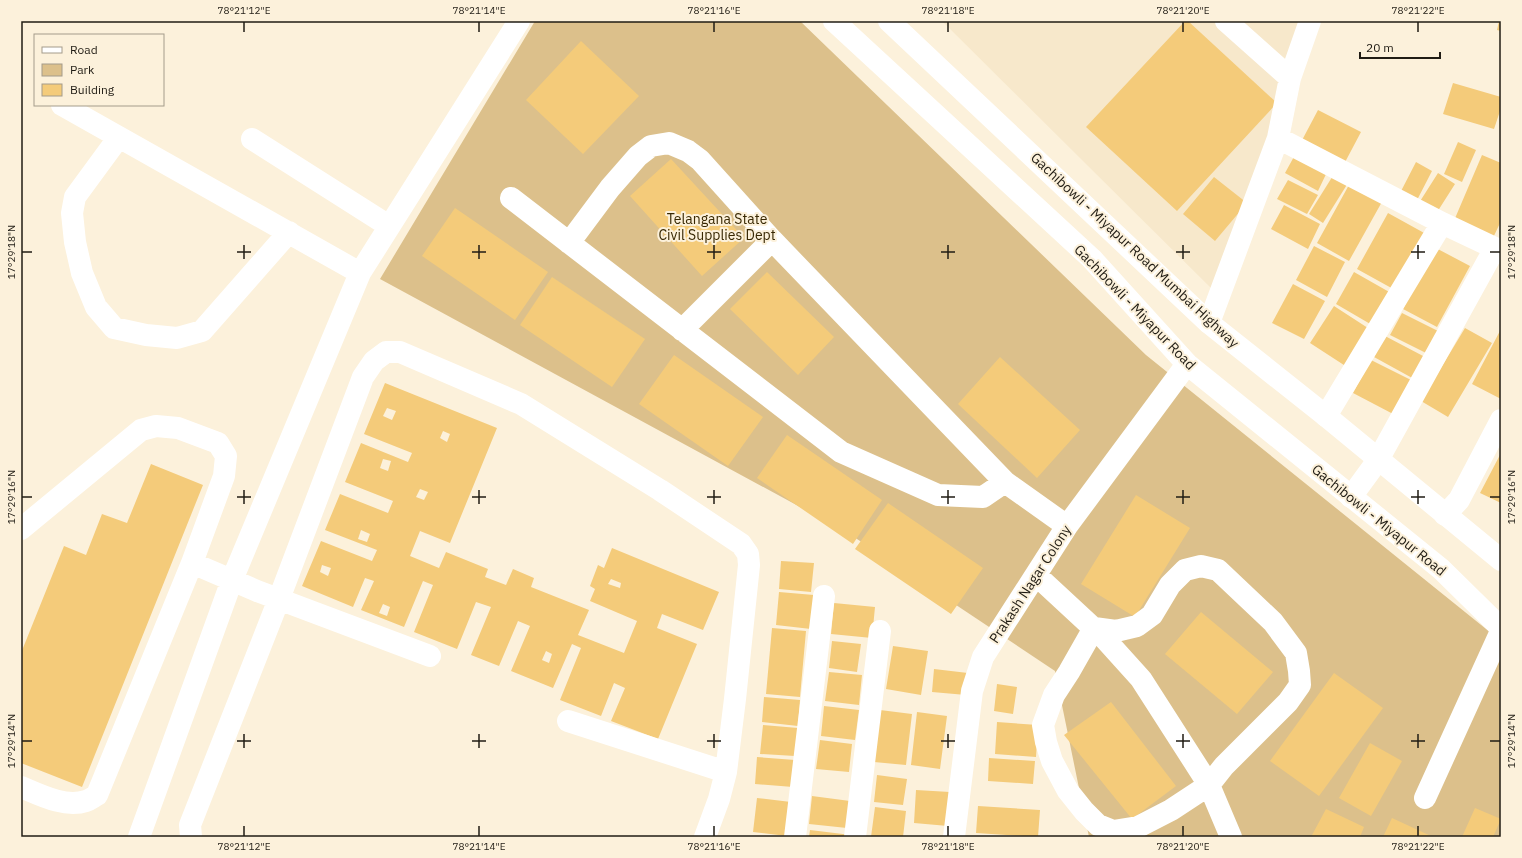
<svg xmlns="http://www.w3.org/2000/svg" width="1522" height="858" font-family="'IBM Plex Sans',sans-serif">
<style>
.built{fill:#f7e8cb}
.green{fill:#dcc08b}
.building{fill:#f4cb7a;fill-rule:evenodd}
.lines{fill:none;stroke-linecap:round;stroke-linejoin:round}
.minor{stroke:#fff;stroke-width:22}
.major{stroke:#fff;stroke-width:22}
.ticks{fill:none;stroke:#201c14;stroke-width:1.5}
.labels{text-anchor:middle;stroke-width:4;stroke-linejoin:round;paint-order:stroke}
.park-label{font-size:14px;fill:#382803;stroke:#fcf1db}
.street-label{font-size:14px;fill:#201c14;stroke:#fcf1db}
.neatline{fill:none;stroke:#201c14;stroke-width:1.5}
.ticks-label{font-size:10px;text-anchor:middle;fill:#201c14}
</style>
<rect width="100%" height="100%" fill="#fcf1db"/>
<path class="built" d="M 942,21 L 1305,21 L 1219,296 Z"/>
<path class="green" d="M 535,21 L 800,21 L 1146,355 L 1501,641 L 1501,837 L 1089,837 L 1055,671 L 848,533 L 380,279 Z"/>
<path class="building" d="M 1185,21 L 1188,21 L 1277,103 L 1177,211 L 1086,127 Z
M 1499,21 L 1501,21 L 1501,31 L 1497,30 Z
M 581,41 L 639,96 L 583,154 L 526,100 Z
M 1453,83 L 1501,97 L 1501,108 L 1494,129 L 1443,114 Z
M 1318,110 L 1361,132 L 1343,166 L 1300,144 Z
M 1458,142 L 1476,150 L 1462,182 L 1444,174 Z
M 1296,153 L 1328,170 L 1318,191 L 1285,173 Z
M 1482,155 L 1501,163 L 1501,221 L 1492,240 L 1453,223 Z
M 671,159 L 744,238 L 702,276 L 630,196 Z
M 1416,162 L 1432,171 L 1415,204 L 1399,195 Z
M 1438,173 L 1455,184 L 1434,217 L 1417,206 Z
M 1334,174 L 1348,183 L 1323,223 L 1309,214 Z
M 1214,177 L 1247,203 L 1215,241 L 1183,214 Z
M 1288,180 L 1318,195 L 1307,214 L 1277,199 Z
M 1350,183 L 1383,200 L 1349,261 L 1317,243 Z
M 1284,205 L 1320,224 L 1308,249 L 1271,229 Z
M 455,208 L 548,272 L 515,320 L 422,256 Z
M 1388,213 L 1426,234 L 1395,290 L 1357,269 Z
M 1314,246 L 1345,262 L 1327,297 L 1296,280 Z
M 1434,247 L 1470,266 L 1437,327 L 1403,309 Z
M 767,272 L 834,337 L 798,375 L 730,309 Z
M 1354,272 L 1391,293 L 1372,325 L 1336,304 Z
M 552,277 L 645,339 L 612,387 L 520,325 Z
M 1293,284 L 1325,301 L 1304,339 L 1272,323 Z
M 1334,306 L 1371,330 L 1347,367 L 1310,343 Z
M 1402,313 L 1440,332 L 1428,354 L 1390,335 Z
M 1465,328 L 1492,343 L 1448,417 L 1421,401 Z
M 1501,329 L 1501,399 L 1472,384 Z
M 1385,336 L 1425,357 L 1414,379 L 1374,357 Z
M 674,355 L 763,417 L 728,466 L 639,404 Z
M 1000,357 L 1080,430 L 1037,478 L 958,404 Z
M 1371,360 L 1413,381 L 1395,415 L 1353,393 Z
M 385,383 L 497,428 L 450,543 L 420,531 L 410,556 L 439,568 L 446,552 L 488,569 L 485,577 L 506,585 L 513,569 L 534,578 L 531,587 L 589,610 L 578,635 L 624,653 L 637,621 L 590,601 L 595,589 L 590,586 L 598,565 L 604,568 L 612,548 L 719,592 L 703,630 L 662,614 L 657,628 L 697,644 L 658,739 L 611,721 L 625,688 L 614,683 L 601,716 L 560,700 L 581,648 L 572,644 L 553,688 L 511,671 L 530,626 L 518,621 L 499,666 L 471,655 L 491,607 L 476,602 L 457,649 L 414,632 L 433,585 L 423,581 L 404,627 L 361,610 L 374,581 L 365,578 L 353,607 L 302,586 L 321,541 L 372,561 L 377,550 L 325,530 L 340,494 L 388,513 L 393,501 L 345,482 L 361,443 L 408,462 L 412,453 L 364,434 ZM 387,408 L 396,411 L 392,420 L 383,416 ZM 443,431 L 450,434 L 447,442 L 440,438 ZM 383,459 L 391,461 L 388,471 L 380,468 ZM 420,489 L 428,492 L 424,500 L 416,497 ZM 361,530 L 370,534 L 367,542 L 358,539 ZM 322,565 L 331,568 L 328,576 L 320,572 ZM 611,579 L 621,583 L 620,588 L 608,584 ZM 383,604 L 390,607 L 387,616 L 379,613 ZM 546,651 L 552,654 L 549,663 L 542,660 Z
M 787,435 L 882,500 L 853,544 L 757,478 Z
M 1501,453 L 1501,503 L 1480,493 Z
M 151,464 L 203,485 L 82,787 L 21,763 L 21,653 L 64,546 L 86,555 L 102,514 L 127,523 Z
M 1136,495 L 1190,528 L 1135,617 L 1081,584 Z
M 888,503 L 983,568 L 951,614 L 855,549 Z
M 781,561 L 814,563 L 811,592 L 779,589 Z
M 779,592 L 814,595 L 811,629 L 776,625 Z
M 834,603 L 875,607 L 872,638 L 831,634 Z
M 1201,612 L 1273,672 L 1237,714 L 1165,654 Z
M 772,628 L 806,631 L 800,697 L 766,694 Z
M 832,641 L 861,644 L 857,672 L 829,668 Z
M 893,646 L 928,651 L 921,695 L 886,689 Z
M 934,669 L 968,673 L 966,695 L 932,692 Z
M 829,672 L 862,675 L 859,705 L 825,701 Z
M 1334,673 L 1383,708 L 1319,796 L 1270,761 Z
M 997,684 L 1017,687 L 1013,714 L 994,711 Z
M 764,697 L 800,700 L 798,726 L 762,722 Z
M 1111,702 L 1176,786 L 1132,819 L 1064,735 Z
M 824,706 L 859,710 L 855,740 L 821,736 Z
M 880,710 L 912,714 L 906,765 L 874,762 Z
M 917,712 L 947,716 L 940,769 L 911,765 Z
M 997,722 L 1038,725 L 1036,757 L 995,754 Z
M 763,725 L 798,728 L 795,756 L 760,754 Z
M 820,740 L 852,744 L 849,772 L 816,769 Z
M 1370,743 L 1402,761 L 1371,816 L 1339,798 Z
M 757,757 L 795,760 L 793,787 L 755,784 Z
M 989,758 L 1035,761 L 1033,784 L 988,781 Z
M 877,775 L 907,779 L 903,805 L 874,802 Z
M 916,790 L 950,792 L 948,826 L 914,823 Z
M 812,796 L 850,801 L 847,828 L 809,824 Z
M 757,798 L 791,802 L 787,836 L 753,832 Z
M 978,806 L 1040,810 L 1038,837 L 976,833 Z
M 875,807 L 906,811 L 903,837 L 871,837 Z
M 1475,808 L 1501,819 L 1493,837 L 1462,837 Z
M 1326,809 L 1364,827 L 1360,837 L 1311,837 Z
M 1392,818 L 1433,837 L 1383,837 Z
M 810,830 L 851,835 L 851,837 L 809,837 Z"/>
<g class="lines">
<path class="minor" d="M 1226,21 L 1290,78
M 62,105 L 360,273
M 119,137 L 75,197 L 72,213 L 75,242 L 82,273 L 96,307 L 114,328 L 146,335 L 177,338 L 202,331 L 289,232
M 1278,138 L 1442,223 L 1501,251
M 252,139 L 389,226
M 511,198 L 841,452 L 938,495 L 983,497 L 1005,482
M 569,243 L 610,188 L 638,156 L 651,146 L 669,143 L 688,151 L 700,160 L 772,240 L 1005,482 L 1067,526
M 1209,323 L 1278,138 L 1290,78 L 1310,21
M 682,330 L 772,240
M 1326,416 L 1442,223
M 1351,497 L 1378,460 L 1495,248
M 1445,515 L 1459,500 L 1501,420
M 21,529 L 141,430 L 156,426 L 178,428 L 218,443 L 226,456 L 224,476 L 192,563 L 97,795 C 93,797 90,800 86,801 C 65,808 40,795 21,787
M 192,563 L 257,591 L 430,656
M 1201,566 L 1218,570 L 1273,622 L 1296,653 L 1299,671 L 1300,685 L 1288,702 L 1224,766 L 1209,785 L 1171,810 L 1138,827 L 1113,831 L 1098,825 L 1084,811 L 1068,791 L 1052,761 L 1046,742 L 1043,725 L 1054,695 L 1069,672 L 1094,628 L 1116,631 L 1137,626 L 1152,615 L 1170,585 L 1185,570 Z
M 1036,575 L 1104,638 L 1141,679 L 1209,785 L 1231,837
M 568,721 L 726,772
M 1425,798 L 1501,631
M 139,837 L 232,580 L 360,273 L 519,21
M 191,837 L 190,825 L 279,599 L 363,377 L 374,361 L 386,352 L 400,352 L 521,404 L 660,490 L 741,544 L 748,554 L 749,565 L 735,699 L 726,772 L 719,799 L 705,837
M 795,837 L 824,596
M 855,837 L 880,631
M 954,837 L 972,691 L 983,657 L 1067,526 L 1187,364"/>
<path class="major" d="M 834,21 L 1092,259 L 1187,364 L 1441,569 L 1501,628
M 889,21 L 1209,323 L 1326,416 L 1501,560"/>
</g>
<path class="ticks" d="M 244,22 L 244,32M 479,22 L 479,32M 714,22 L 714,32M 948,22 L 948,32M 1183,22 L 1183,32M 1418,22 L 1418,32M 244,245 L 244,259M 479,245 L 479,259M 714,245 L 714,259M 948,245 L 948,259M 1183,245 L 1183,259M 1418,245 L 1418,259M 22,252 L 32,252M 237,252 L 251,252M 472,252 L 486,252M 707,252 L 721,252M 941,252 L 955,252M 1176,252 L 1190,252M 1411,252 L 1425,252M 1490,252 L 1500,252M 244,490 L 244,504M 479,490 L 479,504M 714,490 L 714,504M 948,490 L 948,504M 1183,490 L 1183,504M 1418,490 L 1418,504M 22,497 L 32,497M 237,497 L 251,497M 472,497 L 486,497M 707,497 L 721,497M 941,497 L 955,497M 1176,497 L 1190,497M 1411,497 L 1425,497M 1490,497 L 1500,497M 244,734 L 244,748M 479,734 L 479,748M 714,734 L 714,748M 948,734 L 948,748M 1183,734 L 1183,748M 1418,734 L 1418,748M 22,741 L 32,741M 237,741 L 251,741M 472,741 L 486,741M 707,741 L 721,741M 941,741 L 955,741M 1176,741 L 1190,741M 1411,741 L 1425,741M 1490,741 L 1500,741M 244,826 L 244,836M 479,826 L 479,836M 714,826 L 714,836M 948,826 L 948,836M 1183,826 L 1183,836M 1418,826 L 1418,836"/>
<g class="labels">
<g class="park-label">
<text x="717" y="224">Telangana State<tspan x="717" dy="16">Civil Supplies Dept</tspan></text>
</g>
<g class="street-label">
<text transform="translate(1135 250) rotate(43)" y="5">Gachibowli - Miyapur Road Mumbai Highway</text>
<text transform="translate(1135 307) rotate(46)" y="5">Gachibowli - Miyapur Road</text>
<text transform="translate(1379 520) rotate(39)" y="5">Gachibowli - Miyapur Road</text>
<text transform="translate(1030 584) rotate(-57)" y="5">Prakash Nagar Colony</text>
</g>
</g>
<rect width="1522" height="858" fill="none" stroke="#fcf1db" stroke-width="44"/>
<rect x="34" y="34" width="130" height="72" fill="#fcf1db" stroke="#a49c8b"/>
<rect x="42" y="47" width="20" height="6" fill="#ffffff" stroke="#a49c8b"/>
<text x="70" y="54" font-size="12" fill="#201c14">Road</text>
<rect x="42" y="64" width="20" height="12" fill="#dcc08b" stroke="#a49c8b"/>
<text x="70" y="74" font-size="12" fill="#201c14">Park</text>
<rect x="42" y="84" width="20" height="12" fill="#f4cb7a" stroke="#a49c8b"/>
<text x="70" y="94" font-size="12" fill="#201c14">Building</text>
<path d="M1360 52v6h80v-6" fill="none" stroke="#201c14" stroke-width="2"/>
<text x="1366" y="52" font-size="12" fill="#201c14" stroke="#fcf1db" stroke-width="3" paint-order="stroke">20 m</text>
<rect x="22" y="22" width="1478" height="814" class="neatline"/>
<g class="ticks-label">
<text x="244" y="14">78°21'12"E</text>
<text x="479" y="14">78°21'14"E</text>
<text x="714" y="14">78°21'16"E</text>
<text x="948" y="14">78°21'18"E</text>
<text x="1183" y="14">78°21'20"E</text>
<text x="1418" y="14">78°21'22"E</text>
<text transform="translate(11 252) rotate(-90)" y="4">17°29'18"N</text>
<text transform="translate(1511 252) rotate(-90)" y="4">17°29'18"N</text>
<text transform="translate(11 497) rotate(-90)" y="4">17°29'16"N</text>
<text transform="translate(1511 497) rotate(-90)" y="4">17°29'16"N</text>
<text transform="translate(11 741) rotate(-90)" y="4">17°29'14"N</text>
<text transform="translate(1511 741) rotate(-90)" y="4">17°29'14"N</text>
<text x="244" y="850">78°21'12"E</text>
<text x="479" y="850">78°21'14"E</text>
<text x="714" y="850">78°21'16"E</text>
<text x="948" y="850">78°21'18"E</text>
<text x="1183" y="850">78°21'20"E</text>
<text x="1418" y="850">78°21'22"E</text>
</g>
</svg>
